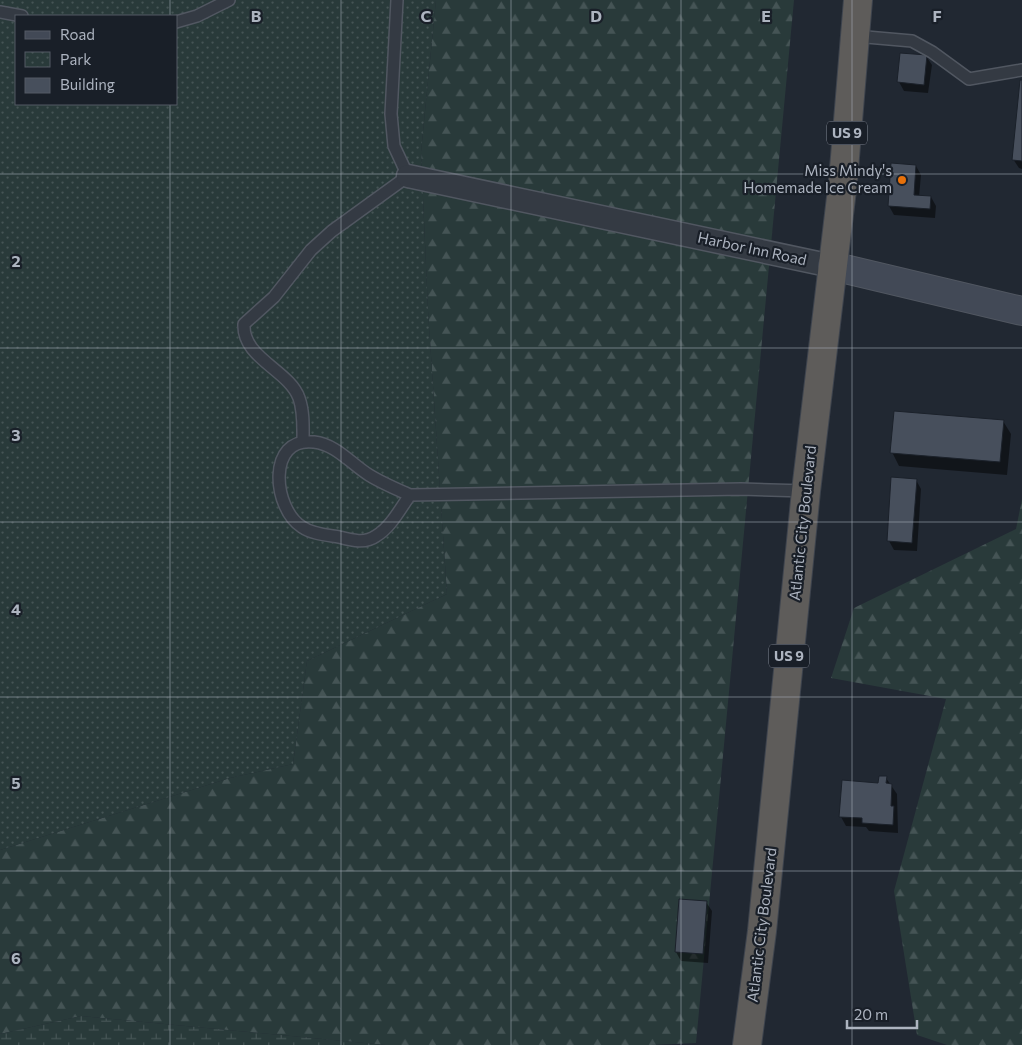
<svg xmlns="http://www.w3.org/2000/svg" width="1022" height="1045" font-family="Commissioner,sans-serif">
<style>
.forest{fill:url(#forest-firs)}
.wetland{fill:url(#wetland-marsh)}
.park{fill:url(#park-dots);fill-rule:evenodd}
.shadow{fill:#0007}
.building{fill:#474f5c;stroke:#1b212a}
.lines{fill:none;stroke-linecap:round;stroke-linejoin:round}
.service-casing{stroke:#515761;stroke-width:14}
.minor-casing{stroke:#515761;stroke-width:25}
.secondary-casing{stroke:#515761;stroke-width:30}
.trunk-casing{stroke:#3e444e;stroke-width:30}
.service{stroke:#343a43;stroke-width:11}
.minor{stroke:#343a43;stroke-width:22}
.secondary{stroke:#424956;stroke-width:28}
.trunk{stroke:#5e5c5a;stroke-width:28}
.grid{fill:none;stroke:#adb4c0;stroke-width:1;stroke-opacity:0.55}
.food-dot{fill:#e8710a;stroke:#191f28;stroke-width:2}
.labels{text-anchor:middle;stroke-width:4.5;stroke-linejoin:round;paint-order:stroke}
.shield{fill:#191f28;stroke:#818792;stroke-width:1}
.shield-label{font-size:14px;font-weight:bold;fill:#adb4c0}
.poi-label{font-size:15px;fill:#adb4c0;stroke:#191f28;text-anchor:end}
.street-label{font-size:15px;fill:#adb4c0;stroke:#191f28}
.grid-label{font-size:16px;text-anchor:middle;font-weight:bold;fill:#adb4c0;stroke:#191f28;stroke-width:4.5;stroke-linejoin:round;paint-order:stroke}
</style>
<defs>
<pattern id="forest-firs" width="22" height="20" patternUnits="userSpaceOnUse" patternTransform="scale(1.25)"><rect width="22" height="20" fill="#293a3a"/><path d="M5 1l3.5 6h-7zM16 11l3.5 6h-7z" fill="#455455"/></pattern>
<pattern id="wetland-marsh" width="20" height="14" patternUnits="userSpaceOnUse" patternTransform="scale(1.25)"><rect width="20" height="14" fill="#293a3a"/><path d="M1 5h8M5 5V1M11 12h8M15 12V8" fill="none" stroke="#455455"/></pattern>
<pattern id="park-dots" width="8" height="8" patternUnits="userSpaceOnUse" patternTransform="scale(1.25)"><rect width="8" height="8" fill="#293a3a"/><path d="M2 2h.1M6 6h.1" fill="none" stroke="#455455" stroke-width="1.8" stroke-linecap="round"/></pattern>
</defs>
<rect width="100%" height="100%" fill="#212832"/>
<path class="forest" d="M 436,0 L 794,0 L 696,1043 L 651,1045 L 386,1045 L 81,1016 L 0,1034 L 0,850 L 230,778 L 293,764 L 307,661 L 447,594 L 428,311 L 421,152 Z
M 1022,499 L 1022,1045 L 947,1045 L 917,1035 L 894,891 L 946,699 L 831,678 L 854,608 L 1016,529 Z"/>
<path class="wetland" d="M 81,1016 L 386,1045 L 0,1045 L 0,1034 Z"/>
<path class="park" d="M 0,0 L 436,0 L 421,152 L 428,311 L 447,594 L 307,661 L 293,764 L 230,778 L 0,850 ZM 16,16 L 176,16 L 176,104 L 16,104 Z"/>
<path class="shadow" d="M 926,56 L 932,65 L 928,93 L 904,91 L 899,82 Z
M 1022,82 L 1022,169 L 1019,168 L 1013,159 Z
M 916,166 L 921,175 L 919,197 L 931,197 L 936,206 L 935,218 L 894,215 L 889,206 Z
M 1003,421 L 1011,434 L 1007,475 L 899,466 L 892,452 Z
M 916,480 L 921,489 L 917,551 L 894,550 L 889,541 Z
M 886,778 L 897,794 L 898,833 L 869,831 L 866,827 L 846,826 L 841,817 Z
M 680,900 L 706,902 L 712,911 L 708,963 L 681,961 L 676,952 Z"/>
<path class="building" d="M 900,53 L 927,55 L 924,85 L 897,82 Z
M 1020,80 L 1022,80 L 1022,161 L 1012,160 Z
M 891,163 L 916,165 L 914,195 L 931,196 L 930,209 L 888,206 Z
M 894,411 L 1004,420 L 1000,462 L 890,453 Z
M 891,477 L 917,479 L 912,543 L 887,541 Z
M 879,776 L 887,776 L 886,783 L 892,784 L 891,806 L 894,806 L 893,825 L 862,823 L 862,818 L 839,817 L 842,780 L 878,783 Z
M 679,899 L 707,901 L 703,954 L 675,952 Z"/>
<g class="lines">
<defs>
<path id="service" d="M 0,12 L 22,16
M 176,22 L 197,16 L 229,0
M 855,36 L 912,41 L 932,52 L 969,79 L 1022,70
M 303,442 C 303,428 304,412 299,398 C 289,370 242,358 244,324 L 274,297 L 311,250 L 332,231 L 408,176 L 394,146 L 391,114 L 397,0
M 410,495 C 396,489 382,483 369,475 C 350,463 337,445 314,442 C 266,436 273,509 302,527 C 312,534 327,535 339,537 C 351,540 365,544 376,536 C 391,527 400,509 410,495 L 741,489 L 806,491"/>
<path id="minor" d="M 408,176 L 832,266"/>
<path id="secondary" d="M 832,266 L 1022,311"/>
<path id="trunk" d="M 747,1045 L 762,931 L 806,491 L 843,181 L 858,0"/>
</defs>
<use href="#service" class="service-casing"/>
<use href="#minor" class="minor-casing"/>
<use href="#secondary" class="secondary-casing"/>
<use href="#trunk" class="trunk-casing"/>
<use href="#service" class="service"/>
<use href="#minor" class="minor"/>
<use href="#secondary" class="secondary"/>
<use href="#trunk" class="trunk"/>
</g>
<path class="grid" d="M 170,0 L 170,16M 341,0 L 341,1045M 511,0 L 511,1045M 681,0 L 681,1045M 852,0 L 852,1045M 170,104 L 170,1045M 0,174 L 1022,174M 0,348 L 1022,348M 0,522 L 1022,522M 0,697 L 1022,697M 0,871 L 1022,871"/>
<circle class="food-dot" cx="902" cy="180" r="5"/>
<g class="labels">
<g class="shield">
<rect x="827" y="121.5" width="40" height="23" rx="4"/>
<rect x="769" y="644.5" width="40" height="23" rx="4"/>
</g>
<g class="shield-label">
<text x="847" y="138">US 9</text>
<text x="789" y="661">US 9</text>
</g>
<g class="poi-label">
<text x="892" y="176">Miss Mindy's<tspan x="892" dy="17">Homemade Ice Cream</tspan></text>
</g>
<g class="street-label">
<text transform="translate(752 249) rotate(12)" y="5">Harbor Inn Road</text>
<text transform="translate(803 523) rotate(-84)" y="5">Atlantic City Boulevard</text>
<text transform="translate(762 925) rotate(-83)" y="5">Atlantic City Boulevard</text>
</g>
</g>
<g class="grid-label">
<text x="256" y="22">B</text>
<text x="426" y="22">C</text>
<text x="596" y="22">D</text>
<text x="766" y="22">E</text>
<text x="937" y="22">F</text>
<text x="16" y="267">2</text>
<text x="16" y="441">3</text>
<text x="16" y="615">4</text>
<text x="16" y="789">5</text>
<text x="16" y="964">6</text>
</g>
<rect x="15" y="15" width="162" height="90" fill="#191f28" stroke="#545b65"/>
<rect x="25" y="31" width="25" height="8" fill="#424956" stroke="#545b65"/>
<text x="60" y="40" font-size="15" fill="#adb4c0">Road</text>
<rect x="25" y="52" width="25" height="15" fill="url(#park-dots)" stroke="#545b65"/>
<text x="60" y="65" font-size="15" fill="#adb4c0">Park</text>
<rect x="25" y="78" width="25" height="15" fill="#474f5c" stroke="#545b65"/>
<text x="60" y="90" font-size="15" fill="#adb4c0">Building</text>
<path d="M847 1020v8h70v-8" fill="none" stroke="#adb4c0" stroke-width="2.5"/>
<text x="854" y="1020" font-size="15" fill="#adb4c0" stroke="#191f28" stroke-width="4" paint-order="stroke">20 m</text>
</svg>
